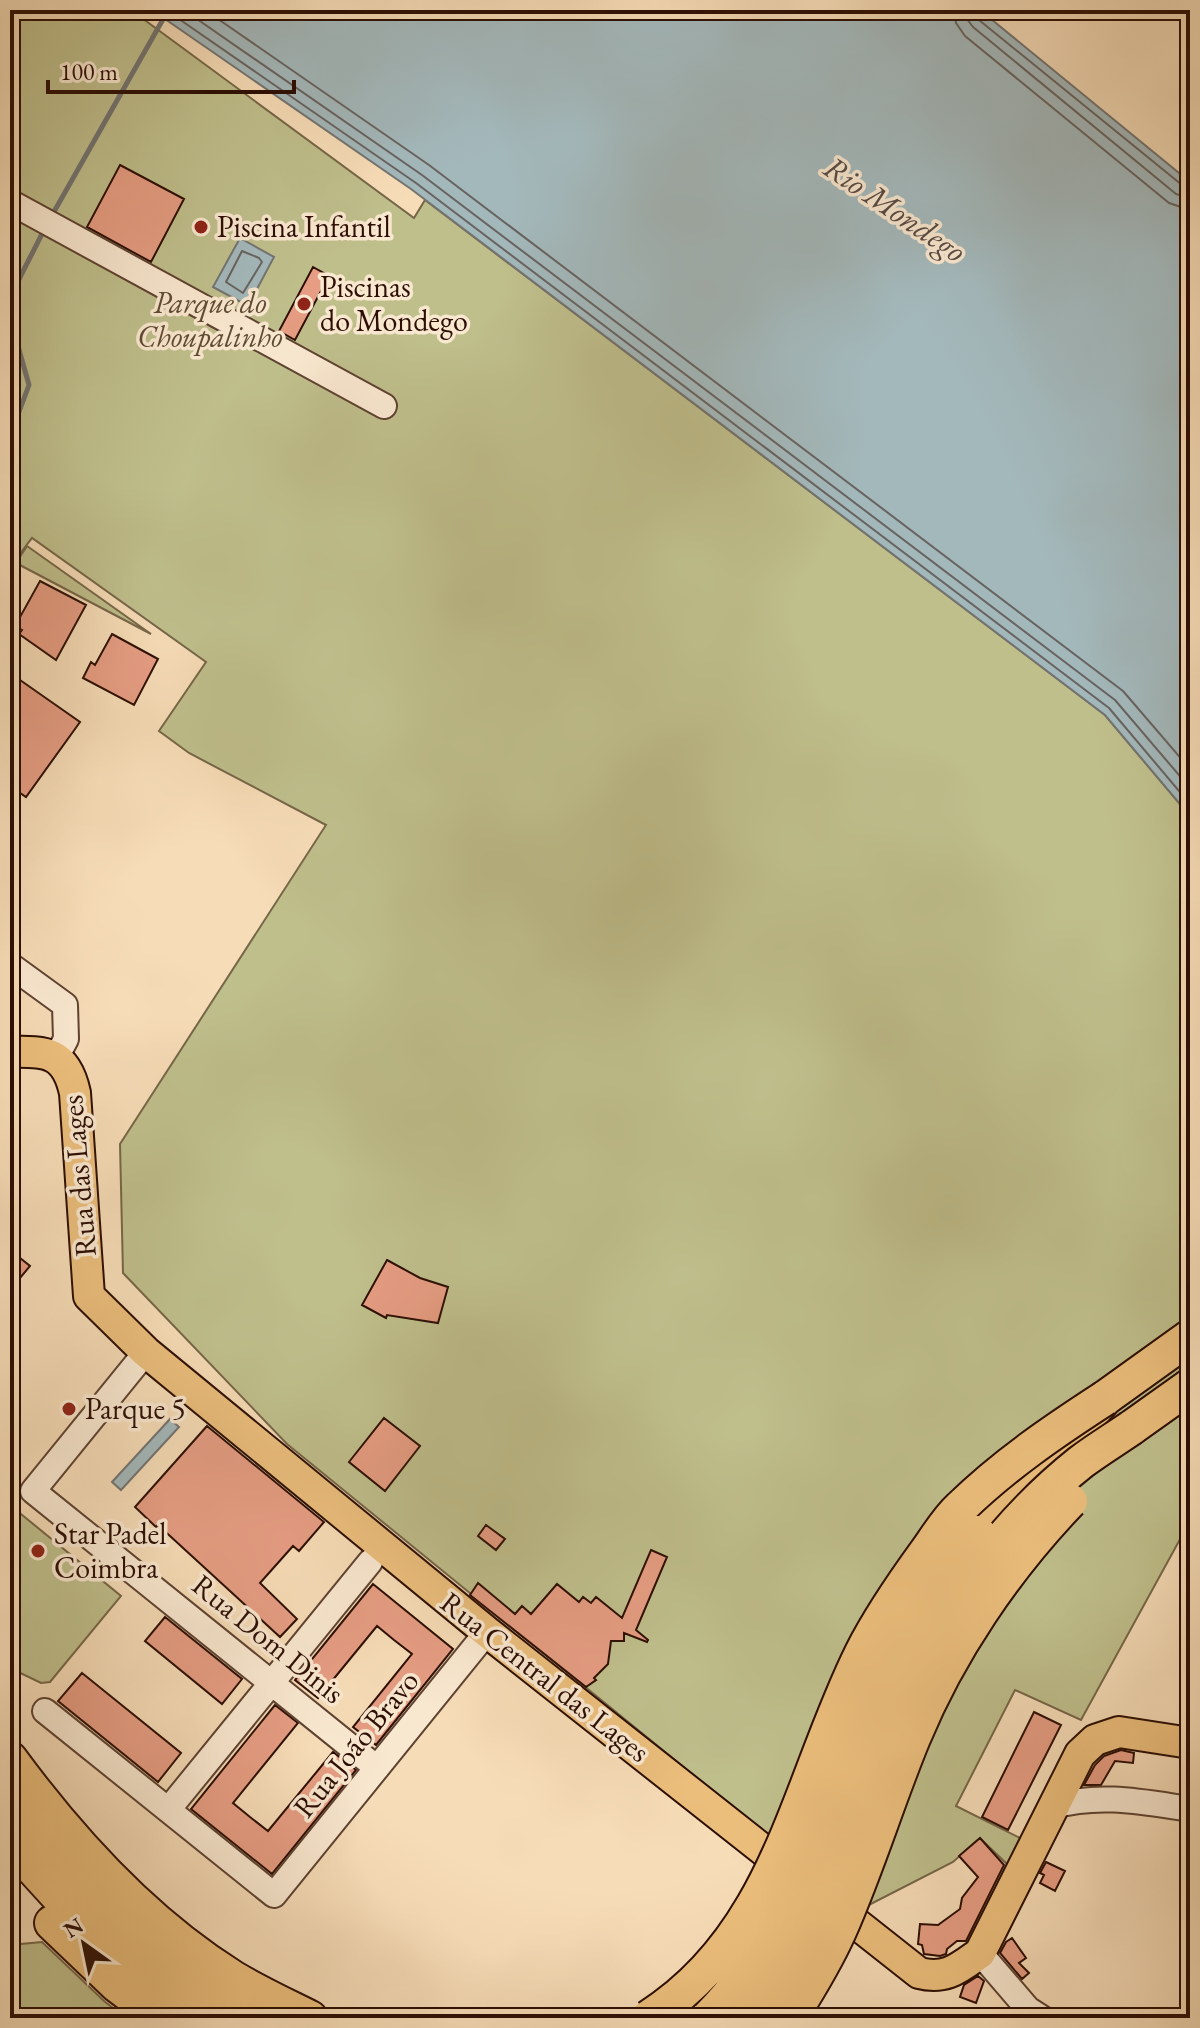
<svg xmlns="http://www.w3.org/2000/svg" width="1200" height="2028" font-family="'EB Garamond',serif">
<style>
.green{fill:#bfbf8c;stroke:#766648;stroke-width:2}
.water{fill:#a3b8bb;stroke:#737472;stroke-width:2}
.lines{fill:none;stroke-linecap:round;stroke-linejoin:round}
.shore{stroke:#686360;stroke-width:2}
.stream{stroke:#737472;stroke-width:5}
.building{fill:#e69d83;stroke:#2c0e04;stroke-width:2}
.minor-casing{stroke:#5e4231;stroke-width:28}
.major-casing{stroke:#2c0e04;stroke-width:34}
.highway-casing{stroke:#2c0e04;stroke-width:38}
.minor{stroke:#f9e8d0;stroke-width:24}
.major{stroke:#ebbe7c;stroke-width:30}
.highway{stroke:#ebbe7c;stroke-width:34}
.highway-bridge-casing{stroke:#2c0e04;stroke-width:38;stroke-linecap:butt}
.highway-bridge{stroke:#ebbe7c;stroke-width:34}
.poi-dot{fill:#8f2418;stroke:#f9e8d0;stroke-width:3}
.labels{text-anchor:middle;stroke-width:7;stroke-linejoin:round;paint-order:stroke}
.poi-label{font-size:30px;fill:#2c0e04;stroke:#f9e8d0;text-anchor:start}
.park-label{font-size:30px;font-style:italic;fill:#5f4c34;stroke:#f9e8d0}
.street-label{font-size:30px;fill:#2c0e04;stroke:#f9e8d0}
.water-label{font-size:32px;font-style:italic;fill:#564a44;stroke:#f9e8d0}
</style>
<rect width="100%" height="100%" fill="#f6dcb7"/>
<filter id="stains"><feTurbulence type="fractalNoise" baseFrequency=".0025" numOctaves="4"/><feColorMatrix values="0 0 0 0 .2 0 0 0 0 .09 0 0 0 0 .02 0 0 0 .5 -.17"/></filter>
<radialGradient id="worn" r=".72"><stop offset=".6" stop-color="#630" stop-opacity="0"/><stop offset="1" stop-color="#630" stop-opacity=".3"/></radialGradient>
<path class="green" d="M 10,10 L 131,10 L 414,218 L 425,200 L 1105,715 L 1190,816 L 1190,1521 L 1081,1720 L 1015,1690 L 956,1806 L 1022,1839 L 1009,1866 L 980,1838 L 953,1862 L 859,1910 L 287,1444 L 123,1273 L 120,1144 L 326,825 L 189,753 L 159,731 L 206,662 L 32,538 L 10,567 Z
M 27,546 L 151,634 L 16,563 Z
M 10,1505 L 121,1596 L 50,1682 L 41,1683 L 10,1668 Z
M 42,1942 L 104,2001 L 126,2018 L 10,2018 L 10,1945 Z"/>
<path class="water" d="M 152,10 L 980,10 L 1190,182 L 1190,816 L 1105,715 L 411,189 Z
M 240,238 L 274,257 L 248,306 L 213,287 Z
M 170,1419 L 179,1427 L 121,1490 L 112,1482 Z"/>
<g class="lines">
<path class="shore" d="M 166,10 L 416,183 L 1109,708 L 1190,804
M 184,10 L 422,175 L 1115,700 L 1190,788
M 205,10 L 429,165 L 1123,691 L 1190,769
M 954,10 L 956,23 L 965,36 L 1169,203 L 1190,210
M 966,10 L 967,19 L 973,27 L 1176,194 L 1190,198
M 976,10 L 979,20 L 1182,185 L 1190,187
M 242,251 L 259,258 L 262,262 L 243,293 L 226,282 Z"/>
<path class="stream" d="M 51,217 L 166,14
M 10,436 L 29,385 L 16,339 L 12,293 L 44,230"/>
</g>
<path class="building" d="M 120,165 L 184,199 L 151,262 L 87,227 Z
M 313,267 L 329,276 L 295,340 L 279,331 Z
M 40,581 L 86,605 L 56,660 L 19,634 L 22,630 L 15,626 Z
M 112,634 L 158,659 L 134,705 L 83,678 L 91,662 L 95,665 Z
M 10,673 L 80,722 L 26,797 L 10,786 Z
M 10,1250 L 30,1266 L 10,1290 Z
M 387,1260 L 420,1278 L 448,1287 L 438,1323 L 387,1315 L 386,1318 L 362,1305 Z
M 384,1418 L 420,1446 L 385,1491 L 349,1462 Z
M 207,1426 L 324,1522 L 299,1551 L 293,1546 L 260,1583 L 297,1619 L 280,1637 L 158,1525 L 156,1527 L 135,1507 Z
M 486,1525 L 505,1539 L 496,1550 L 478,1536 Z
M 651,1550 L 667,1557 L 636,1630 L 648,1640 L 647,1642 L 624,1633 L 624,1641 L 611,1641 L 608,1664 L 594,1678 L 596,1680 L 586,1687 L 470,1595 L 478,1583 L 515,1614 L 522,1606 L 531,1614 L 557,1584 L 579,1602 L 583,1597 L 591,1603 L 596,1597 L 622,1618 Z
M 373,1584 L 453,1649 L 376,1745 L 353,1727 L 412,1654 L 394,1640 L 377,1626 L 318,1698 L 295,1680 Z
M 165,1617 L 242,1679 L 222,1704 L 145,1641 Z
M 82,1673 L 181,1753 L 158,1782 L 58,1701 Z
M 275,1705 L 298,1723 L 233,1803 L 250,1817 L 268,1831 L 333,1752 L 356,1770 L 272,1874 L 191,1809 Z
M 1034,1712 L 1061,1725 L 1008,1830 L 982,1817 Z
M 1121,1750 L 1134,1753 L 1133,1763 L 1115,1761 L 1101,1785 L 1084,1785 L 1095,1765 L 1104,1756 Z
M 980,1838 L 1004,1865 L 966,1941 L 957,1941 L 947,1949 L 946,1954 L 940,1956 L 924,1954 L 922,1945 L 918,1944 L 920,1924 L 938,1925 L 960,1909 L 962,1898 L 978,1877 L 959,1856 Z
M 1046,1862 L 1065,1871 L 1055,1891 L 1040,1883 L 1044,1875 L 1040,1873 Z
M 1012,1938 L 1026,1958 L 1019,1963 L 1029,1973 L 1022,1979 L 1000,1953 L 1006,1942 Z
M 978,1976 L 984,1981 L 976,2003 L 960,1997 L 964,1985 Z"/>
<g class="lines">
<defs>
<path id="minor" d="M 10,202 L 384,406
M 10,965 L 65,1005 L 66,1039 L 56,1058
M 146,1352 L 33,1491 L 377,1768
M 45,1711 L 274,1895 L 487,1632
M 1053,1806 C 1101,1793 1142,1802 1190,1809
M 168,1810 L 370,1562
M 980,1953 L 1028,2009 L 1042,2018"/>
<path id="major" d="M 10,1052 C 47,1051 66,1052 75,1093 L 89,1296 L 146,1352 L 487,1632 L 919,1973 C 946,1980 959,1968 980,1953 L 1080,1754 L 1095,1740 L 1119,1732 L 1190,1743"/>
<path id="highway" d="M 1131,1428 L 1190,1386
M 978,1533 L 1022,1483 L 1062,1446 L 1105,1398 L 1190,1337
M 10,1759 C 71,1842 145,1923 233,1978 C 258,1993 284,2005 310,2018
M 10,1798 C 75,1886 158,1964 254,2018
M 10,1841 C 66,1910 130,1971 205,2018
M 52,1923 L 117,1985 L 161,2018"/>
</defs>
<use href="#minor" class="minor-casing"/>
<use href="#major" class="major-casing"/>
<use href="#highway" class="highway-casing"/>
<use href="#minor" class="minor"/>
<use href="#major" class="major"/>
<use href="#highway" class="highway"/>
<defs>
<path id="highway-bridge" d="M 792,2015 C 809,1988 826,1960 839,1931 C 867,1868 887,1801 913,1738 C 949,1651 1005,1569 1070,1501
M 648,2018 C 779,1935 798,1782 862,1653 C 880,1617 903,1584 927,1551 C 937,1537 947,1520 960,1508 C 1004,1465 1054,1431 1105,1398
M 708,2018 C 790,1937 818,1827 861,1724 C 891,1655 930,1590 978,1533
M 745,2018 C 807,1954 834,1861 866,1781 C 916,1657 974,1547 1081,1462 C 1097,1450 1115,1439 1131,1428"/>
</defs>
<use href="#highway-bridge" class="highway-bridge-casing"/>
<use href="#highway-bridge" class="highway-bridge"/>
</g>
<g class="poi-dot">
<circle cx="201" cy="227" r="8"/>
<circle cx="304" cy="304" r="8"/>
<circle cx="69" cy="1409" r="8"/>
<circle cx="38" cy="1551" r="8"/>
</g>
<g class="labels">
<g class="poi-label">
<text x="217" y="237">Piscina Infantil</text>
<text x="320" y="297">Piscinas<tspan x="320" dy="34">do Mondego</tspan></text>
<text x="85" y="1419">Parque 5</text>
<text x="54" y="1544">Star Padel<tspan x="54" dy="34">Coimbra</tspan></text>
</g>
<g class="park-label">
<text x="210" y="313">Parque do<tspan x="210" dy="34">Choupalinho</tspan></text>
</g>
<g class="street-label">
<text transform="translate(79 1176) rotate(-95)" y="10">Rua das Lages</text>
<text transform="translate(268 1639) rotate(39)" y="10">Rua Dom Dinis</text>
<text transform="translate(545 1677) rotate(38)" y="10">Rua Central das Lages</text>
<text transform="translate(356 1744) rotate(-51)" y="10">Rua João Bravo</text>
</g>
<g class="water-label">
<text transform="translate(895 209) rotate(34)" y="11">Rio Mondego</text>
</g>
</g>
<rect width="1200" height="2028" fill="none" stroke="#f6dcb7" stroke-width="40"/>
<rect x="12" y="12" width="1176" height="2004" fill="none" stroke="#2c0e04" stroke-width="4"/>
<rect x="20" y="20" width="1160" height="1988" fill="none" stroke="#2c0e04" stroke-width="2"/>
<g transform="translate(84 1944) rotate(327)" stroke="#f9e8d0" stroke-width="6" paint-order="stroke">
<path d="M0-6L14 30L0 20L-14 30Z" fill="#2c0e04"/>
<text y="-12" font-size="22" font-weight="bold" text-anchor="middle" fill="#2c0e04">N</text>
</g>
<path d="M48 80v12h246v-12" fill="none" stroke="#2c0e04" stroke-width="4"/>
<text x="60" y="80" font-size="24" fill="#2c0e04" stroke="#f9e8d0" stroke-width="6" paint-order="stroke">100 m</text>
<rect width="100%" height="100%" filter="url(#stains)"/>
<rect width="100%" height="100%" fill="url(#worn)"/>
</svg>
